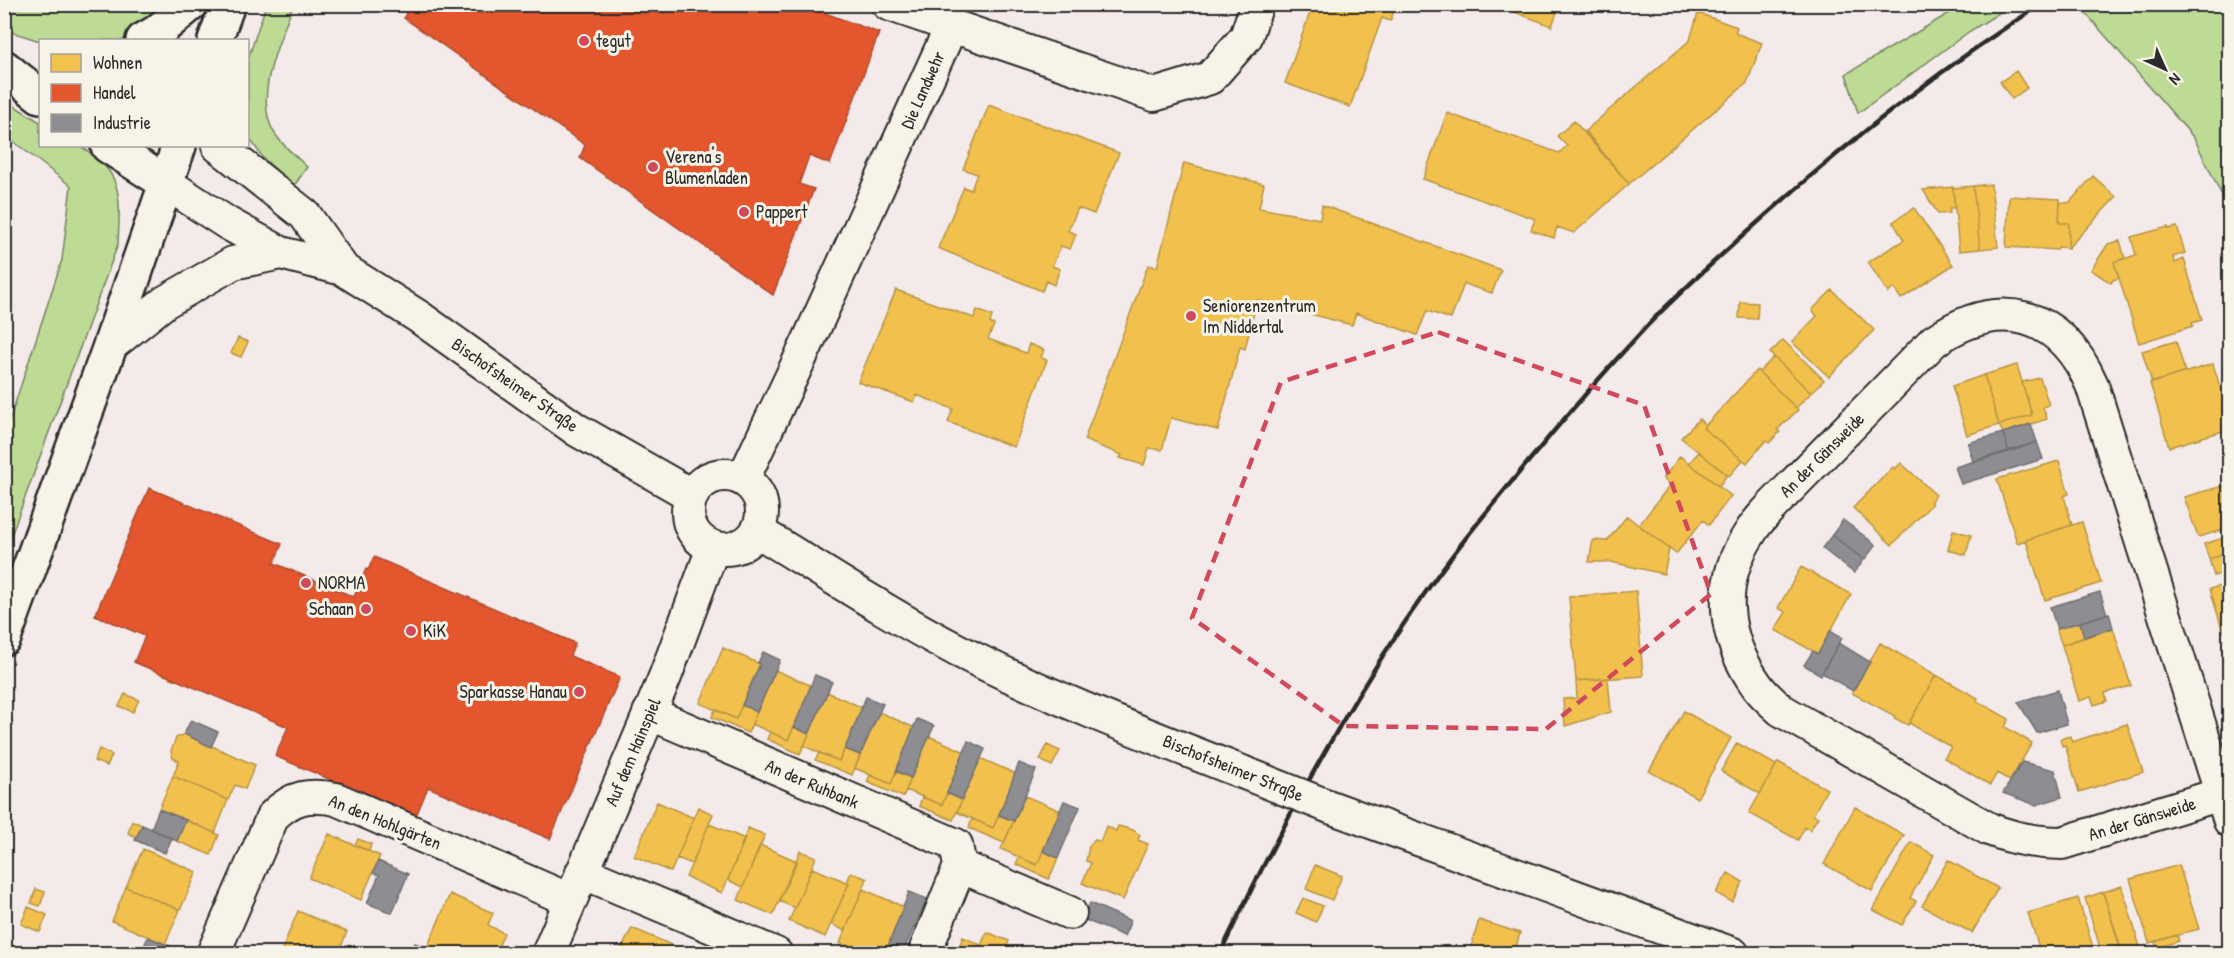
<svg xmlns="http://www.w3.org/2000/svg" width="2234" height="958" font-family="'Patrick Hand',sans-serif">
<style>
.green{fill:#bddb94;stroke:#748360;stroke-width:1.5}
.homes{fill:#f2c14e;stroke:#b69444;stroke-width:1.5}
.shops{fill:#e4572e;stroke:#ac4a2d;stroke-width:1.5}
.industry{fill:#8d8d92;stroke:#707073;stroke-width:1.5}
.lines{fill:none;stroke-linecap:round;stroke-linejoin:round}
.minor-casing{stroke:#2b2b2b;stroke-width:36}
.secondary-casing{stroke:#2b2b2b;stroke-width:38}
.minor{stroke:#f7f3e8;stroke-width:32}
.secondary{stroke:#f7f3e8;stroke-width:33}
.rail{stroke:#2b2b2b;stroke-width:4.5}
.minor-bridge-casing{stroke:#2b2b2b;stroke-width:36;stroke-linecap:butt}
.minor-bridge{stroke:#f7f3e8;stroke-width:32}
.marked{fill:none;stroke:#d1495b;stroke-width:4.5;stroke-dasharray:12 8;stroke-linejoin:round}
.poi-dot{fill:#d1495b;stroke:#f7f3e8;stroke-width:2}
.labels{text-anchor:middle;stroke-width:6;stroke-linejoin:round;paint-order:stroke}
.poi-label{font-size:18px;fill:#2b2b2b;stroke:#f7f3e8;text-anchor:start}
.street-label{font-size:18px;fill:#2b2b2b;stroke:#f7f3e8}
</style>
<rect width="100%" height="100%" fill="#f4eaea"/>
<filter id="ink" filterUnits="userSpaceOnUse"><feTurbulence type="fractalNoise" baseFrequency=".0167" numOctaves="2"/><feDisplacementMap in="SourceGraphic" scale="12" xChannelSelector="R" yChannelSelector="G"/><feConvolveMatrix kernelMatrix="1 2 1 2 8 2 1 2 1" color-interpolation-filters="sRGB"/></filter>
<g filter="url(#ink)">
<path class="green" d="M 74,4 L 82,6 L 86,4 L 172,5 L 156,23 L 123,40 L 40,41 L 5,30 L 5,5 Z
M 266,5 L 293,5 C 280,41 252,98 275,134 C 283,146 297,157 307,167 L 294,186 L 263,158 L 248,136 L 248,59 Z
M 1963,5 L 2012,5 L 1970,31 L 1858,113 L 1846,74 Z
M 2088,5 L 2229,5 L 2229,210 L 2194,138 L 2082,9 Z
M 5,100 L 40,122 L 40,146 L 80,146 C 125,172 120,199 118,244 L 5,552 L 5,434 L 62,260 L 71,186 L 5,135 Z"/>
<path class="homes" d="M 1313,4 L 1396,6 L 1390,21 L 1382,18 L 1350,107 L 1285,83 Z
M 1493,4 L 1560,4 L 1552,26 Z
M 1698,13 L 1737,27 L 1735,33 L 1762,43 L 1747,83 L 1629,184 L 1585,131 L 1690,40 Z
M 2016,71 L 2027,88 L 2012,99 L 2000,82 Z
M 989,105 L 1119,153 L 1094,214 L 1078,208 L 1068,231 L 1076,234 L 1070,249 L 1061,246 L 1052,266 L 1060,269 L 1054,285 L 1046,281 L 1042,291 L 938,248 L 964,187 L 971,190 L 977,174 L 963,169 Z
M 1447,113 L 1559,153 L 1567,146 L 1557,136 L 1574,121 L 1629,184 L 1574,233 L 1557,227 L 1554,238 L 1531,230 L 1535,219 L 1423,179 Z
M 1184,163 L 1264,184 L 1259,208 L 1320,219 L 1322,205 L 1501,270 L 1492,293 L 1464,284 L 1451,319 L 1427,311 L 1417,335 L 1356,313 L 1352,325 L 1257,300 L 1245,349 L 1240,347 L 1218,430 L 1171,418 L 1162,450 L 1149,448 L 1144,465 L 1120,458 L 1122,455 L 1084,440 L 1148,265 L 1157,267 Z
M 2093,176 L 2116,197 L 2068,248 L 2069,223 L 2059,223 L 2060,202 L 2069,203 Z
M 1991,184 L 1998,247 L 1980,249 L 1973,186 Z
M 1973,186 L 1980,249 L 1959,251 L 1953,188 Z
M 1953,187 L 1955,208 L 1949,208 L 1950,213 L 1938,214 L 1923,190 Z
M 2009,196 L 2060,199 L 2059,223 L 2069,223 L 2068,248 L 2058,247 L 2057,250 L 2006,247 Z
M 1914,208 L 1953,265 L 1901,299 L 1894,288 L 1888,293 L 1868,262 L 1904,240 L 1893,222 Z
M 2168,227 L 2168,229 L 2177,227 L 2185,253 L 2173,257 L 2175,263 L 2184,259 L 2202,320 L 2192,323 L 2193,326 L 2139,343 L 2114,262 L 2136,255 L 2131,237 Z
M 2120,241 L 2125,258 L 2114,262 L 2119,278 L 2113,280 L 2111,283 L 2091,270 L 2108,244 Z
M 896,290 L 974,318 L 977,310 L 992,316 L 990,323 L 994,325 L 988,339 L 1026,353 L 1029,344 L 1044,350 L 1041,358 L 1047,360 L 1014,447 L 948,422 L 953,409 L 917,395 L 914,402 L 858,382 Z
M 1832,290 L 1874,330 L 1829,377 L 1792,342 L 1817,316 L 1812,310 Z
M 1740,302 L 1758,303 L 1757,319 L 1739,318 Z
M 238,338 L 248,342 L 241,357 L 231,353 Z
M 1783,340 L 1824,380 L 1811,393 L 1770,353 Z
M 2176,341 L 2185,372 L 2152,383 L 2142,351 Z
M 1774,357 L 1811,393 L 1796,408 L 1759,372 Z
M 2213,364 L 2230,419 L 2230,429 L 2169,447 L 2150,383 Z
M 2017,365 L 2032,415 L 1999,425 L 1984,375 Z
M 1757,370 L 1798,410 L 1777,430 L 1780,432 L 1769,443 L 1766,440 L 1747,463 L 1703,428 Z
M 1984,375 L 1999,425 L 1967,435 L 1952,386 Z
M 2040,378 L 2049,405 L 2043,407 L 2047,419 L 2003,433 L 1999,425 L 2032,415 L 2022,382 Z
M 1699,419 L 1705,425 L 1703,428 L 1743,460 L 1729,476 L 1681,438 Z
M 1699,452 L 1727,475 L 1719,486 L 1689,463 Z
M 1680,456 L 1731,496 L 1709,525 L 1703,520 L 1676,554 L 1639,525 L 1670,485 L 1663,479 Z
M 2059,461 L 2069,494 L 2064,496 L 2072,525 L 2017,543 L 1997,479 Z
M 1901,463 L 1936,495 L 1930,502 L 1932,504 L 1892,545 L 1853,508 L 1893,467 L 1895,469 Z
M 2230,484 L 2230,528 L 2198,537 L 2184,497 Z
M 1627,516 L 1669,549 L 1664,574 L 1611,562 L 1589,562 L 1593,540 L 1607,541 Z
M 2082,522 L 2101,583 L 2045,600 L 2026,540 Z
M 1953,530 L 1971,535 L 1966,555 L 1948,550 Z
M 2230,536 L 2230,552 L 2209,559 L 2204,544 Z
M 2230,552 L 2230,571 L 2214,576 L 2209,559 Z
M 1801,567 L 1851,594 L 1818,654 L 1775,630 L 1786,612 L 1778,608 Z
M 2230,583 L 2230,630 L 2223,632 L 2210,589 Z
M 1636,591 L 1643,676 L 1576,681 L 1569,597 Z
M 2080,622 L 2084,637 L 2062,645 L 2056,629 Z
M 2113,628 L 2131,686 L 2105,693 L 2107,701 L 2094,705 L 2091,697 L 2079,701 L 2062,645 Z
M 1880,643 L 1936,675 L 1908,725 L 1894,718 L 1895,716 L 1852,693 Z
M 723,648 L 760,664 L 736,719 L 700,703 Z
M 775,670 L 812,686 L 788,740 L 752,724 Z
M 1936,675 L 1978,698 L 1977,701 L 2009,719 L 2005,727 L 2032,743 L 2010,781 L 1997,773 L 1990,785 L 1944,758 L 1951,747 L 1909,723 Z
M 1608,678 L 1611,712 L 1565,726 L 1563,699 L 1577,698 L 1576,681 Z
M 827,692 L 863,708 L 839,761 L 804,746 Z
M 125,694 L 139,700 L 133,712 L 119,706 Z
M 742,705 L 757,712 L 748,733 L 712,717 L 715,709 L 736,719 Z
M 1684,711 L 1731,738 L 1697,798 L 1649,771 Z
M 879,712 L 915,728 L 891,784 L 855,768 Z
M 2127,724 L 2143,772 L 2079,792 L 2065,745 L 2062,746 L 2060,739 L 2070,736 L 2072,742 Z
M 794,727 L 809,734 L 800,754 L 767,739 L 770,732 L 788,740 Z
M 184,734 L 255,765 L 245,789 L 235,785 L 228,800 L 173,776 L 179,761 L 173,758 L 171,751 L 176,738 Z
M 929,736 L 965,752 L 942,805 L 906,790 Z
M 1737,743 L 1776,765 L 1760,794 L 1721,771 Z
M 1047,745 L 1060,751 L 1052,766 L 1040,760 Z
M 99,749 L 112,755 L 107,766 L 94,761 Z
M 845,749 L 860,755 L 852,775 L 815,760 L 819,753 L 839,761 Z
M 980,758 L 1016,774 L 993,828 L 957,812 Z
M 1778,762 L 1827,789 L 1813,815 L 1818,817 L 1810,830 L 1805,827 L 1798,840 L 1749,813 Z
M 896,771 L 911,778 L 903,797 L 867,782 L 870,775 L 891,784 Z
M 173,776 L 228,800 L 215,833 L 159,809 Z
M 947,793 L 962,800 L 953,820 L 919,806 L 922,797 L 942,805 Z
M 1025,796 L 1061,811 L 1037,865 L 1001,849 Z
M 657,802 L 694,818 L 671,872 L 634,856 Z
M 698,807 L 713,814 L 692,864 L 677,858 Z
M 1855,807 L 1904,835 L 1872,891 L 1824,864 Z
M 999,815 L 1014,821 L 1004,843 L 969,828 L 972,819 L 993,828 Z
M 186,820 L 219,835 L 211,855 L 177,841 Z
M 132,821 L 142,825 L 137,837 L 128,833 Z
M 709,824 L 745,839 L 722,893 L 686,877 Z
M 1106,826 L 1116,831 L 1118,826 L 1133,830 L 1140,835 L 1138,840 L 1148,844 L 1123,900 L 1082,883 L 1091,863 L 1086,861 L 1089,846 L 1095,840 L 1100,842 Z
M 748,828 L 765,835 L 743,887 L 728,880 Z
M 329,834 L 380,856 L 361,900 L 309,878 Z
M 358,839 L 371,844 L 369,851 L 355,845 Z
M 1911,842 L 1934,855 L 1910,898 L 1916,901 L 1902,925 L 1873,910 Z
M 760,845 L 797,861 L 773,915 L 738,900 Z
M 143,849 L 197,872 L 180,910 L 126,887 Z
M 800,851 L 816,857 L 795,908 L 779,901 Z
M 1043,851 L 1058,858 L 1049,879 L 1016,864 L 1019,857 L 1037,865 Z
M 1948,860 L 1998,888 L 1972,933 L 1922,906 Z
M 1315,865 L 1342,876 L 1332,900 L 1306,889 Z
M 2179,865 L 2199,929 L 2149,943 L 2130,879 Z
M 812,868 L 849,883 L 825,937 L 789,921 Z
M 851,872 L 867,879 L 845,931 L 831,924 L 849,883 L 847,882 Z
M 1728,873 L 1743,882 L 1732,902 L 1716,893 Z
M 2122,886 L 2142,954 L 2122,954 L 2103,892 Z
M 126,887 L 180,910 L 165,944 L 112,921 Z
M 36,889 L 45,892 L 40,906 L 31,903 Z
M 863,889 L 904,907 L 885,954 L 865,954 L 840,943 Z
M 2103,892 L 2122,951 L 2114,954 L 2102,954 L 2085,898 Z
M 450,894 L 493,913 L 488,925 L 504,933 L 495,954 L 439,954 L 427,948 Z
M 1303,898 L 1323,906 L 1316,922 L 1296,913 Z
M 2078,898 L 2095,954 L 2041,954 L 2028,913 Z
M 28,907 L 47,915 L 40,932 L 21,924 Z
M 298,911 L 347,932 L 338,954 L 280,954 Z
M 1479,920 L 1520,933 L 1514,954 L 1469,954 Z
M 632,928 L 690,953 L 689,954 L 619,954 Z
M 987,932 L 1009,941 L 1004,954 L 956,954 L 963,937 L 981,945 Z
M 2177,935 L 2179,941 L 2157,948 L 2155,942 Z
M 1390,946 L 1408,951 L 1407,954 L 1387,954 Z"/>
<path class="shops" d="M 409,4 L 801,4 L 879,33 L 830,164 L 809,156 L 799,184 L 814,189 L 773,295 L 580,158 L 585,145 L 404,18 Z
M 149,488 L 282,544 L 274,563 L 354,597 L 366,569 L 368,570 L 374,557 L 575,643 L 570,656 L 620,677 L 550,839 L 428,787 L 416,816 L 275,756 L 288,727 L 134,662 L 145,636 L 95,615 Z"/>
<path class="industry" d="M 2031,424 L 2037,442 L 2009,452 L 2003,433 Z
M 2003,433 L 2009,452 L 1973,462 L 1968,443 Z
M 2037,442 L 2043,459 L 1961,484 L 1955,467 Z
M 1843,520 L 1876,545 L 1864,560 L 1832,535 Z
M 1832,535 L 1864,560 L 1854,573 L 1822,548 Z
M 2100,592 L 2107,614 L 2057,629 L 2050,607 Z
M 2109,613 L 2113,628 L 2084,637 L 2080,622 Z
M 1830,631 L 1842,638 L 1821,675 L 1804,665 L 1813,651 L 1818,654 Z
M 1839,643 L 1870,662 L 1853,691 L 1822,673 Z
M 763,652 L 780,660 L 757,712 L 742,705 L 760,664 L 758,663 Z
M 815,675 L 832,682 L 809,734 L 794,727 Z
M 2058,690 L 2067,724 L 2037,733 L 2018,702 Z
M 866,697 L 883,704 L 860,755 L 845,749 Z
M 917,719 L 934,726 L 911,778 L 896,771 Z
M 191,720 L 218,732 L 211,747 L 184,734 Z
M 968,741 L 985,749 L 962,800 L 947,793 Z
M 2022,762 L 2055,770 L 2062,797 L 2036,805 L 2003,793 Z
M 1019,763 L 1036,770 L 1014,821 L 999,815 Z
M 1064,801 L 1080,807 L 1058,858 L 1043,851 Z
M 159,809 L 186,820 L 177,841 L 151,829 Z
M 142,825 L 172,838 L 165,853 L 135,840 Z
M 378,861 L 408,874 L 392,913 L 367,903 L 379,875 L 373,873 Z
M 909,892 L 927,899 L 903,952 L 888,946 Z
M 1090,903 L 1131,921 L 1124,936 L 1083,919 Z
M 148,937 L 177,949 L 175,954 L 141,953 Z
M 415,943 L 427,948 L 439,954 L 410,954 Z"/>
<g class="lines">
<defs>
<path id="minor" d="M 888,4 L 1154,95 L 1210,78 L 1246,37 L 1257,4
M 218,146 L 305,215 L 343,269
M 166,183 L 227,223 L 281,253 L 343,269 L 419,317 L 577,430 L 691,495
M 110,346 L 165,302 L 233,263 L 281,253
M688 512a37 37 0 1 1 74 0a37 37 0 1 1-74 0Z
M 743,479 L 807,344 L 951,27
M 757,531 C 823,571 888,614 957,650 C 1049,697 1145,734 1242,772
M 649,713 L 956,845 L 960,866 L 1070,913
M 2221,794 L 2062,843 C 2036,843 2014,839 1989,829 L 1781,710 C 1773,703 1764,695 1758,687 C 1723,639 1716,584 1750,533 C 1755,524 1763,516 1770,508 L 1934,341 C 1999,296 2060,311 2092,385 L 2230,821
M 1330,807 L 1733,954
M 582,872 L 776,954
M 213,954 L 273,816 C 293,796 309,794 336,799 L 570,900
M 548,954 L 665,677 L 713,548
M 924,954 L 960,866"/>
<path id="secondary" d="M 143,40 L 157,32 L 191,4
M 215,40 L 228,4
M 4,67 L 40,96
M 108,146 L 166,183
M 4,638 L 110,346 L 179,146"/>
</defs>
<use href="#minor" class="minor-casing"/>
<use href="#secondary" class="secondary-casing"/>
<use href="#minor" class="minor"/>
<use href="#secondary" class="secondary"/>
<path class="rail" d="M 1220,954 C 1279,830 1346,705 1425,593 C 1457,547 1493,504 1528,462 C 1566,416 1605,371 1646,327 C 1678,293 1714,262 1748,231 C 1840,148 1938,70 2042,4"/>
<defs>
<path id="minor-bridge" d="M 1242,772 L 1330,807"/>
</defs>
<use href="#minor-bridge" class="minor-bridge-casing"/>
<use href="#minor-bridge" class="minor-bridge"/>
</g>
</g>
<path class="marked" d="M 1438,332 L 1644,405 L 1711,594 L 1546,729 L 1344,726 L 1192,618 L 1281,382 Z"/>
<g class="poi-dot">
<circle cx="584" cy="41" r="6"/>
<circle cx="653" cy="167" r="6"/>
<circle cx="744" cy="212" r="6"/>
<circle cx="1191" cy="316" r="6"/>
<circle cx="306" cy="583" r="6"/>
<circle cx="366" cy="609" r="6"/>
<circle cx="411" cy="631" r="6"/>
<circle cx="579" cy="692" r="6"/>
</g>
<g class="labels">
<g class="poi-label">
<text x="596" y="47">tegut</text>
<text x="665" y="163">Verena's<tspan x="665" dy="21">Blumenladen</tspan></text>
<text x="756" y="218">Pappert</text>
<text x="1203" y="312">Seniorenzentrum<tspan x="1203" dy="21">Im Niddertal</tspan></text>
<text x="318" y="589">NORMA</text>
<text x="354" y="615" text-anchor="end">Schaan</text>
<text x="423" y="637">KiK</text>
<text x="567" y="698" text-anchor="end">Sparkasse Hanau</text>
</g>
<g class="street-label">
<text transform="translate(923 90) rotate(-66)" y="6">Die Landwehr</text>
<text transform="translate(515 385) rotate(35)" y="6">Bischofsheimer Straße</text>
<text transform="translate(1822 455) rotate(-45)" y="6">An der Gänsweide</text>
<text transform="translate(633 752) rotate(-67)" y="6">Auf dem Hainspiel</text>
<text transform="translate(1233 768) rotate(22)" y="6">Bischofsheimer Straße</text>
<text transform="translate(812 784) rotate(23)" y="6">An der Ruhbank</text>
<text transform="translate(2142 819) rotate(-17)" y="6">An der Gänsweide</text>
<text transform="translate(385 822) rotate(22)" y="6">An den Hohlgärten</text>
</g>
</g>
<rect width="2234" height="958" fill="none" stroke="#f7f3e8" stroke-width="24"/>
<rect x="12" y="12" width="2210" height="934" fill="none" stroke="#2b2b2b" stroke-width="2" filter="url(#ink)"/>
<rect x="39" y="39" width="210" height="108" fill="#f7f3e8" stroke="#a5a39c" stroke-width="1.5"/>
<rect x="51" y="54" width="30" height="18" fill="#f2c14e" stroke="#a5a39c" stroke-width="1.5"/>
<text x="93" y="69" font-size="18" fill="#2b2b2b">Wohnen</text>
<rect x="51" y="84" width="30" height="18" fill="#e4572e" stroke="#a5a39c" stroke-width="1.5"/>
<text x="93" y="99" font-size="18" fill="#2b2b2b">Handel</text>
<rect x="51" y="114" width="30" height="18" fill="#8d8d92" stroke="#a5a39c" stroke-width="1.5"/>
<text x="93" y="129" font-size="18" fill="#2b2b2b">Industrie</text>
<g transform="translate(2165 69) rotate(135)" stroke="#f7f3e8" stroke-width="4.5" paint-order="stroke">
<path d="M0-4.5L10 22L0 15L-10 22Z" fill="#2b2b2b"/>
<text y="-9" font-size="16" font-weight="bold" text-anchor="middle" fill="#2b2b2b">N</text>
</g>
</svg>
